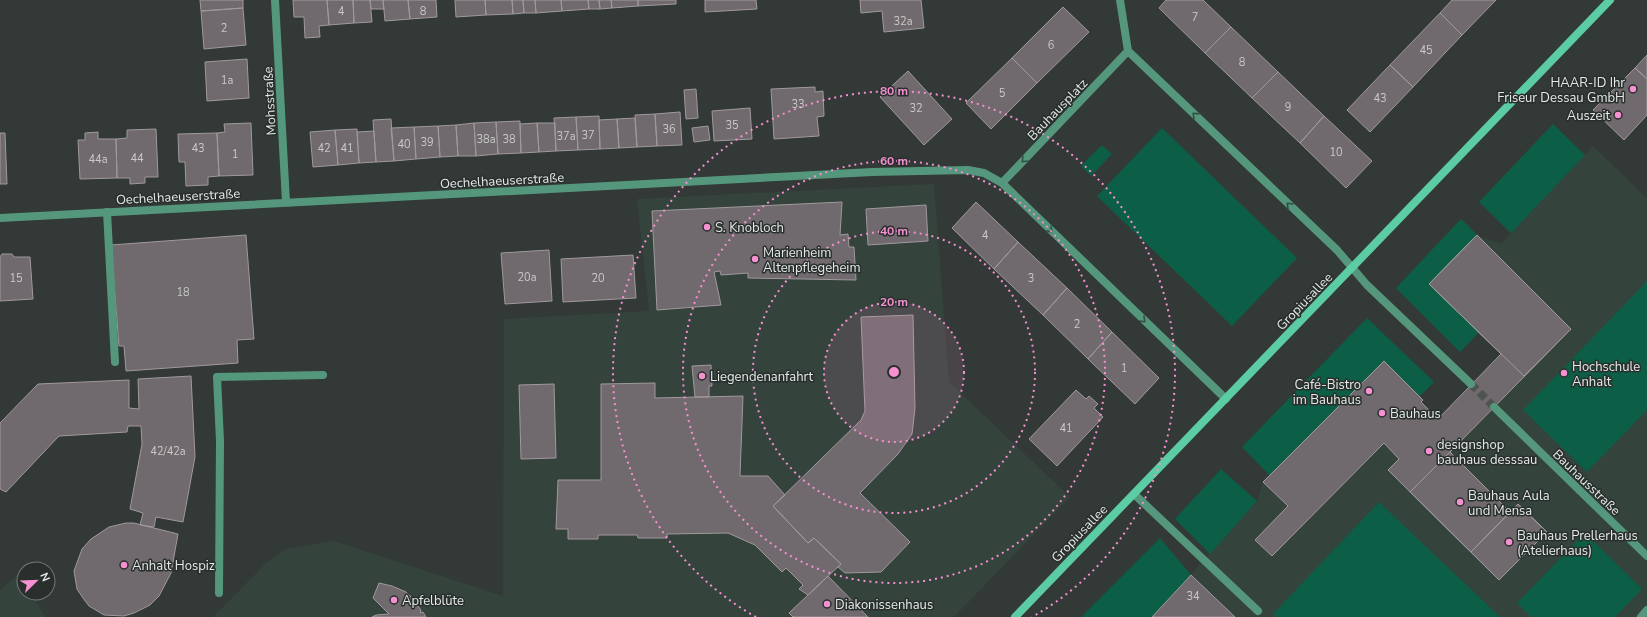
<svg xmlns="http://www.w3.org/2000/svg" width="1647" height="617" font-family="'Nunito Sans',sans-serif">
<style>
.built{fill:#35433d}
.green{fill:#0c5f46}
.building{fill:#70696d;stroke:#a0999d}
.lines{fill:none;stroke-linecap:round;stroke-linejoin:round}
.street-tunnel{stroke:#4d5451;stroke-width:8;stroke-dasharray:8 4;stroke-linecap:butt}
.lane{stroke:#55977d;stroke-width:8}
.street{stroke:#55977d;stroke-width:8}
.secondary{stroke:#5ccca4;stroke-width:8}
.oneway{stroke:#364e44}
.ring{fill:none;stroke:#f590d1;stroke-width:2;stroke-dasharray:2 4}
.poi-dot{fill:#f590d1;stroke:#282f2c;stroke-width:1.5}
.labels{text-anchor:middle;stroke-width:3;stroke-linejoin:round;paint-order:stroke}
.number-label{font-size:11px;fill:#c8cac9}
.poi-label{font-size:13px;fill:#e5eae8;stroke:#282f2c;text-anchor:start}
.street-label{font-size:13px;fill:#e5eae8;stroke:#282f2c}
.centre{fill:#f590d1;stroke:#282f2c;stroke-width:2}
.ring-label{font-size:12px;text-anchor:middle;font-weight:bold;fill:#f590d1;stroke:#282f2c;stroke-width:3;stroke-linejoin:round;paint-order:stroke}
</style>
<rect width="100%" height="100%" fill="#323936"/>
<path class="built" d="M 1553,124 L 1585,155 L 1593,146 L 1647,198 L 1647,617 L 1152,617 L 1257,501 L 1263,482 L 1423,400 L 1421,402 L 1438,419 L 1501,354 L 1479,332 L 1460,352 L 1396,288 L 1461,219 L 1477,235 L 1501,244 L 1511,233 L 1479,202 Z
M 934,184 L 949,382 L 1070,497 L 954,617 L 213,617 L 267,562 L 286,549 L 334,541 L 503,596 L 504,319 L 649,311 L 637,199 Z
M 20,573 L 24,580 L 24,593 L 31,593 L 45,617 L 0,617 L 0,590 Z"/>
<path class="green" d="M 1553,124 L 1585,155 L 1511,233 L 1479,202 Z
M 1162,128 L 1297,258 L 1232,326 L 1097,196 Z
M 1102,145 L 1112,154 L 1091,176 L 1081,166 Z
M 1461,219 L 1477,235 L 1429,284 L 1479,332 L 1460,352 L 1396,288 Z
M 1647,281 L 1647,410 L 1587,472 L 1523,410 Z
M 1367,318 L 1434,382 L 1419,397 L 1270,476 L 1242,447 Z
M 1221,469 L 1257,501 L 1210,554 L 1175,519 Z
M 1379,502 L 1500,617 L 1276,617 L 1273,614 Z
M 1585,533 L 1642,589 L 1615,617 L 1531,617 L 1517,603 Z
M 1160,538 L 1191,575 L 1152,617 L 1081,617 Z"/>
<path class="building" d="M 200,0 L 243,0 L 243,8 L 201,11 Z
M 293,0 L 327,0 L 329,25 L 319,26 L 320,37 L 305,38 L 304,17 L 294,17 Z
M 327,0 L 353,0 L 354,23 L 329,25 Z
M 353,0 L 370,0 L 372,22 L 354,23 Z
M 370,0 L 383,0 L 384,9 L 371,9 Z
M 383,0 L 408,0 L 410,19 L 385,21 Z
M 408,0 L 436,0 L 437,17 L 410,19 Z
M 455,0 L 485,0 L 486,15 L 456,17 Z
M 485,0 L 512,0 L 513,14 L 486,15 Z
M 512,0 L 523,0 L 524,13 L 513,14 Z
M 523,0 L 535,0 L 536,13 L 524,13 Z
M 535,0 L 561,0 L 562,11 L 536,13 Z
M 561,0 L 588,0 L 589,9 L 562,11 Z
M 588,0 L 599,0 L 600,9 L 589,9 Z
M 599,0 L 611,0 L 612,8 L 600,9 Z
M 611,0 L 638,0 L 638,6 L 612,8 Z
M 638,0 L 676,0 L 676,4 L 638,6 Z
M 705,0 L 756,0 L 757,9 L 705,12 Z
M 860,0 L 921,0 L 924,28 L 884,32 L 882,11 L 861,13 Z
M 1166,0 L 1203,0 L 1231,27 L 1205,53 L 1159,8 Z
M 1452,0 L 1496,0 L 1462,35 L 1440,13 Z
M 1063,7 L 1089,32 L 1037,83 L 1012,58 Z
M 243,8 L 246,45 L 204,49 L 201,11 Z
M 1440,13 L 1462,35 L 1413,87 L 1390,65 Z
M 1231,27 L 1278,72 L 1252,98 L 1205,53 Z
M 1647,55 L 1647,79 L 1635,68 Z
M 1012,58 L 1037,83 L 991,129 L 966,103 Z
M 247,59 L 249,98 L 207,101 L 205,62 Z
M 1390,65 L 1413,87 L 1370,132 L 1347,110 Z
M 1635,68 L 1647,79 L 1647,115 L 1624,140 L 1593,110 Z
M 908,71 L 952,119 L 924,145 L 880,97 Z
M 1278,72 L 1324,116 L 1300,143 L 1252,98 Z
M 815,87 L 815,92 L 823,91 L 824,116 L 817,117 L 819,136 L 774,139 L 771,89 Z
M 696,89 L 698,118 L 686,119 L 684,90 Z
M 750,108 L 752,139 L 714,141 L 712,111 Z
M 680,112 L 682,145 L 657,146 L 655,114 Z
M 655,114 L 657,146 L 637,147 L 635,115 Z
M 599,116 L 600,149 L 578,150 L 576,117 Z
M 1324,116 L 1372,161 L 1346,188 L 1300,143 Z
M 576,117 L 578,150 L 556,151 L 554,118 Z
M 635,118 L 637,147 L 619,148 L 617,119 Z
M 391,119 L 394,161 L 376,162 L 373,120 Z
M 617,119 L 619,148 L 600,149 L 599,120 Z
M 520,121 L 521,153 L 498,154 L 496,122 Z
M 496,122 L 498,154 L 476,156 L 474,123 Z
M 251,123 L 253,175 L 219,176 L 217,133 L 225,132 L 224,124 Z
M 474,123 L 476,156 L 458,156 L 456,125 Z
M 537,123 L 539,152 L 521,153 L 520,124 Z
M 537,123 L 555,123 L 556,151 L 539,152 Z
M 456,125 L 458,156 L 440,157 L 438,126 Z
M 438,126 L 440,157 L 416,159 L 414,127 Z
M 708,126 L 710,140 L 694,142 L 692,128 Z
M 414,127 L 416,159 L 394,161 L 391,128 Z
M 156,129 L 158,177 L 145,177 L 145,183 L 130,184 L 130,178 L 117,178 L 116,139 L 127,138 L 127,130 Z
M 357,129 L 359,163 L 338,165 L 335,130 Z
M 335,130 L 338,165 L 313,167 L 310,132 Z
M 374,131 L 376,162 L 359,163 L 357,132 Z
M 98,132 L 98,139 L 116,139 L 117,178 L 80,179 L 78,140 L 85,140 L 85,133 Z
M 0,133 L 5,133 L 7,184 L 0,184 Z
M 217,133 L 219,176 L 208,177 L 208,185 L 186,186 L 185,162 L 179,162 L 178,134 Z
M 842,202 L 840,235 L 848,234 L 849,247 L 854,247 L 856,280 L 748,278 L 748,273 L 721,275 L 720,271 L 714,272 L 721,305 L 657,310 L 652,211 Z
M 976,202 L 1018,242 L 994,269 L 952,228 Z
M 926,205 L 928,241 L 868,245 L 866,209 Z
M 246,235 L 254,339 L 237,340 L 238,363 L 126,371 L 124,346 L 119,346 L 111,245 Z
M 1477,235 L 1571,329 L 1450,452 L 1510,512 L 1518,504 L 1547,532 L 1499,580 L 1388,470 L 1399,459 L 1384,443 L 1272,556 L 1255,540 L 1288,506 L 1263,482 L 1384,361 L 1423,400 L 1421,402 L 1438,419 L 1501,354 L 1429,284 Z
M 1477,235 L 1571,329 L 1524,376 L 1429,284 Z
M 1018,242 L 1067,288 L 1043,315 L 994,269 Z
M 549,250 L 552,301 L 505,304 L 501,253 Z
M 2,254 L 12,254 L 14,257 L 30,257 L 33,299 L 0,301 L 0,257 Z
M 633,255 L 636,298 L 563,302 L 561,259 Z
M 1067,288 L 1112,332 L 1088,359 L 1043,315 Z
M 913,315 L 915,408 L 912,434 L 898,454 L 860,493 L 910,542 L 881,572 L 845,573 L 838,567 L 841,564 L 814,538 L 808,543 L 773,506 L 861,420 L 865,411 L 861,317 Z
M 1112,332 L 1159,378 L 1135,404 L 1088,359 Z
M 711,365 L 712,386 L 709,386 L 709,397 L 695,397 L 692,366 Z
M 191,376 L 195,457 L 183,522 L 156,517 L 154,527 L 140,525 L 143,513 L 130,509 L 142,444 L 141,426 L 128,426 L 127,432 L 59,436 L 6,492 L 0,489 L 0,423 L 38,384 L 129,380 L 129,408 L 139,409 L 138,379 Z
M 655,383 L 655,398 L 743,396 L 740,476 L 768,476 L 785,495 L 773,506 L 808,543 L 814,538 L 841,564 L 808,595 L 799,589 L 803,585 L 786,568 L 782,572 L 755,545 L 728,533 L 667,534 L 667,538 L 638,538 L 637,535 L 598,535 L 598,539 L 568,539 L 568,529 L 556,529 L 558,480 L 601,480 L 601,384 Z
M 554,384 L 556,458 L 521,459 L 519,385 Z
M 1076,390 L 1086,399 L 1089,396 L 1098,404 L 1094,408 L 1103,417 L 1057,466 L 1029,439 Z
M 1450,452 L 1510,512 L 1471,552 L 1410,492 Z
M 1518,504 L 1547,532 L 1499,580 L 1471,552 Z
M 126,523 L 134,523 L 178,534 L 171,573 L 159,596 L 150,605 L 134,613 L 124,616 L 104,615 L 89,606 L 83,598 L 77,589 L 74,571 L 82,549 L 91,539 L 109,527 Z
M 1191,575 L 1235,617 L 1152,617 Z
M 828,576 L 868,617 L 793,617 L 789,613 Z
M 379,583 L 392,586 L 406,592 L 415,601 L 412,604 L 418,606 L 421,610 L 420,613 L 423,612 L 426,617 L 372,617 L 376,615 L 389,614 L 373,598 Z"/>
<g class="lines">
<path class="street-tunnel" d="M 1471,384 L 1494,407"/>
<path class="lane" d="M 107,212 L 115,362
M 1134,494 L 1258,611
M 219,593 L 220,441 L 217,377 L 323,375"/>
<path class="street" d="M 275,0 L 286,202
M 1120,0 L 1128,51
M 1128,51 L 1002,183 L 1226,399
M 1128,51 L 1337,250 L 1367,285 L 1471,384
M 0,218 L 872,172 L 968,170 L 984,173 L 1002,183
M 1494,407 L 1647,556
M 1641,617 L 1647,610"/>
<path class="secondary" d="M 1015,617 L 1610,0"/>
</g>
<defs><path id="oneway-chevron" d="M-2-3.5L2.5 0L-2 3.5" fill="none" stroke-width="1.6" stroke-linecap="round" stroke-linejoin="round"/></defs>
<g class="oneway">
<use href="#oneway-chevron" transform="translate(1195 115) rotate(-136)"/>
<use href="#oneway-chevron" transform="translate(1024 160) rotate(134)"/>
<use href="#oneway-chevron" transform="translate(1289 205) rotate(-136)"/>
<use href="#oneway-chevron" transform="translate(1050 230) rotate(44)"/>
<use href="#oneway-chevron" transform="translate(1143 320) rotate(44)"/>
</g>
<circle cx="894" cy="372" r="70" fill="#f590d1" fill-opacity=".12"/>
<g class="ring">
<circle cx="894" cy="372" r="70"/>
<circle cx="894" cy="372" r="141"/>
<circle cx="894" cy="372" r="211"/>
<path d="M756 617A281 281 0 1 1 1032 617"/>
</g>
<g class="poi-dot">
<circle cx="1633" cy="89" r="4"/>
<circle cx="1618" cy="115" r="4"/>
<circle cx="707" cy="227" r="4"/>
<circle cx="755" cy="259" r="4"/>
<circle cx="1564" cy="373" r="4"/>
<circle cx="702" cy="376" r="4"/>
<circle cx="1369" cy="391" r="4"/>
<circle cx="1382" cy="413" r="4"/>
<circle cx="1429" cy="451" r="4"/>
<circle cx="1460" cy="502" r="4"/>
<circle cx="1509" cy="542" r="4"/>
<circle cx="124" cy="565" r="4"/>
<circle cx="394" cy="600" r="4"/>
<circle cx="827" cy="604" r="4"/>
</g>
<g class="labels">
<g class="number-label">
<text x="341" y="15">4</text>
<text x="423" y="15">8</text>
<text x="1195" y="21">7</text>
<text x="903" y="25">32a</text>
<text x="224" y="32">2</text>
<text x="1051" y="49">6</text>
<text x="1426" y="54">45</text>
<text x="1242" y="66">8</text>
<text x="227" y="84">1a</text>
<text x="1002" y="97">5</text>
<text x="1380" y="102">43</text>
<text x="798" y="108">33</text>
<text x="1288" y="111">9</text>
<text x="916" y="112">32</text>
<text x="732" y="129">35</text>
<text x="669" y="133">36</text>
<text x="588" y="139">37</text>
<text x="566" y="140">37a</text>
<text x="486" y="143">38a</text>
<text x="509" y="143">38</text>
<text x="427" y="146">39</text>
<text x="404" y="148">40</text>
<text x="198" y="152">43</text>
<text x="324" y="152">42</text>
<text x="347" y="152">41</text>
<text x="1336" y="156">10</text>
<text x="235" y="158">1</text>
<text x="137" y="162">44</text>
<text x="98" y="163">44a</text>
<text x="985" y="239">4</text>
<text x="527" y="281">20a</text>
<text x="16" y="282">15</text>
<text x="598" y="282">20</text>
<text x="1031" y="282">3</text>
<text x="183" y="296">18</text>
<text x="1077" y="328">2</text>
<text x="1124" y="372">1</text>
<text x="1066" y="432">41</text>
<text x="168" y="455">42/42a</text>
<text x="1193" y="600">34</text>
</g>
<g class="poi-label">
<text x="1625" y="87" text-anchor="end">HAAR-ID Ihr<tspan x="1625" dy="15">Friseur Dessau GmbH</tspan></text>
<text x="1610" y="120" text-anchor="end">Auszeit</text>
<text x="715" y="232">S. Knobloch</text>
<text x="763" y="257">Marienheim<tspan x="763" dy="15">Altenpflegeheim</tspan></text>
<text x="1572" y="371">Hochschule<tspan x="1572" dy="15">Anhalt</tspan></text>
<text x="710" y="381">Liegendenanfahrt</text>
<text x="1361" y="389" text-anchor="end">Café-Bistro<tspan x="1361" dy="15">im Bauhaus</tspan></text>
<text x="1390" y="418">Bauhaus</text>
<text x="1437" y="449">designshop<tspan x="1437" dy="15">bauhaus desssau</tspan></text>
<text x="1468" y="500">Bauhaus Aula<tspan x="1468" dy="15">und Mensa</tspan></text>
<text x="1517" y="540">Bauhaus Prellerhaus<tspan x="1517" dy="15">(Atelierhaus)</tspan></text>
<text x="132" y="570">Anhalt Hospiz</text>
<text x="402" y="605">Apfelblüte</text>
<text x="835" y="609">Diakonissenhaus</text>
</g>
<g class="street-label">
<text transform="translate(269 101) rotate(-93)" y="5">Mohsstraße</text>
<text transform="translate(1057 109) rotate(-46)" y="5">Bauhausplatz</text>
<text transform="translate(502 180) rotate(-3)" y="5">Oechelhaeuserstraße</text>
<text transform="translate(178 196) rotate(-3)" y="5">Oechelhaeuserstraße</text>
<text transform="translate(1304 301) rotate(-46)" y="5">Gropiusallee</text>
<text transform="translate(1587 482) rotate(44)" y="5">Bauhausstraße</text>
<text transform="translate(1079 533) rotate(-46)" y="5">Gropiusallee</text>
</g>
</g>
<circle cx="894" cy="372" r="6" class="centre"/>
<g class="ring-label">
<text x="894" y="95">80 m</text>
<text x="894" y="165">60 m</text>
<text x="894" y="235">40 m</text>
<text x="894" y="306">20 m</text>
</g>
<g transform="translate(36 581) rotate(67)"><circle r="19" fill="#282f2c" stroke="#747a77"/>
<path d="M0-3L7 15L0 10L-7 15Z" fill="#f590d1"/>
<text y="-6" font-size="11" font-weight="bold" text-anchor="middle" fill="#e5eae8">N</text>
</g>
</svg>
